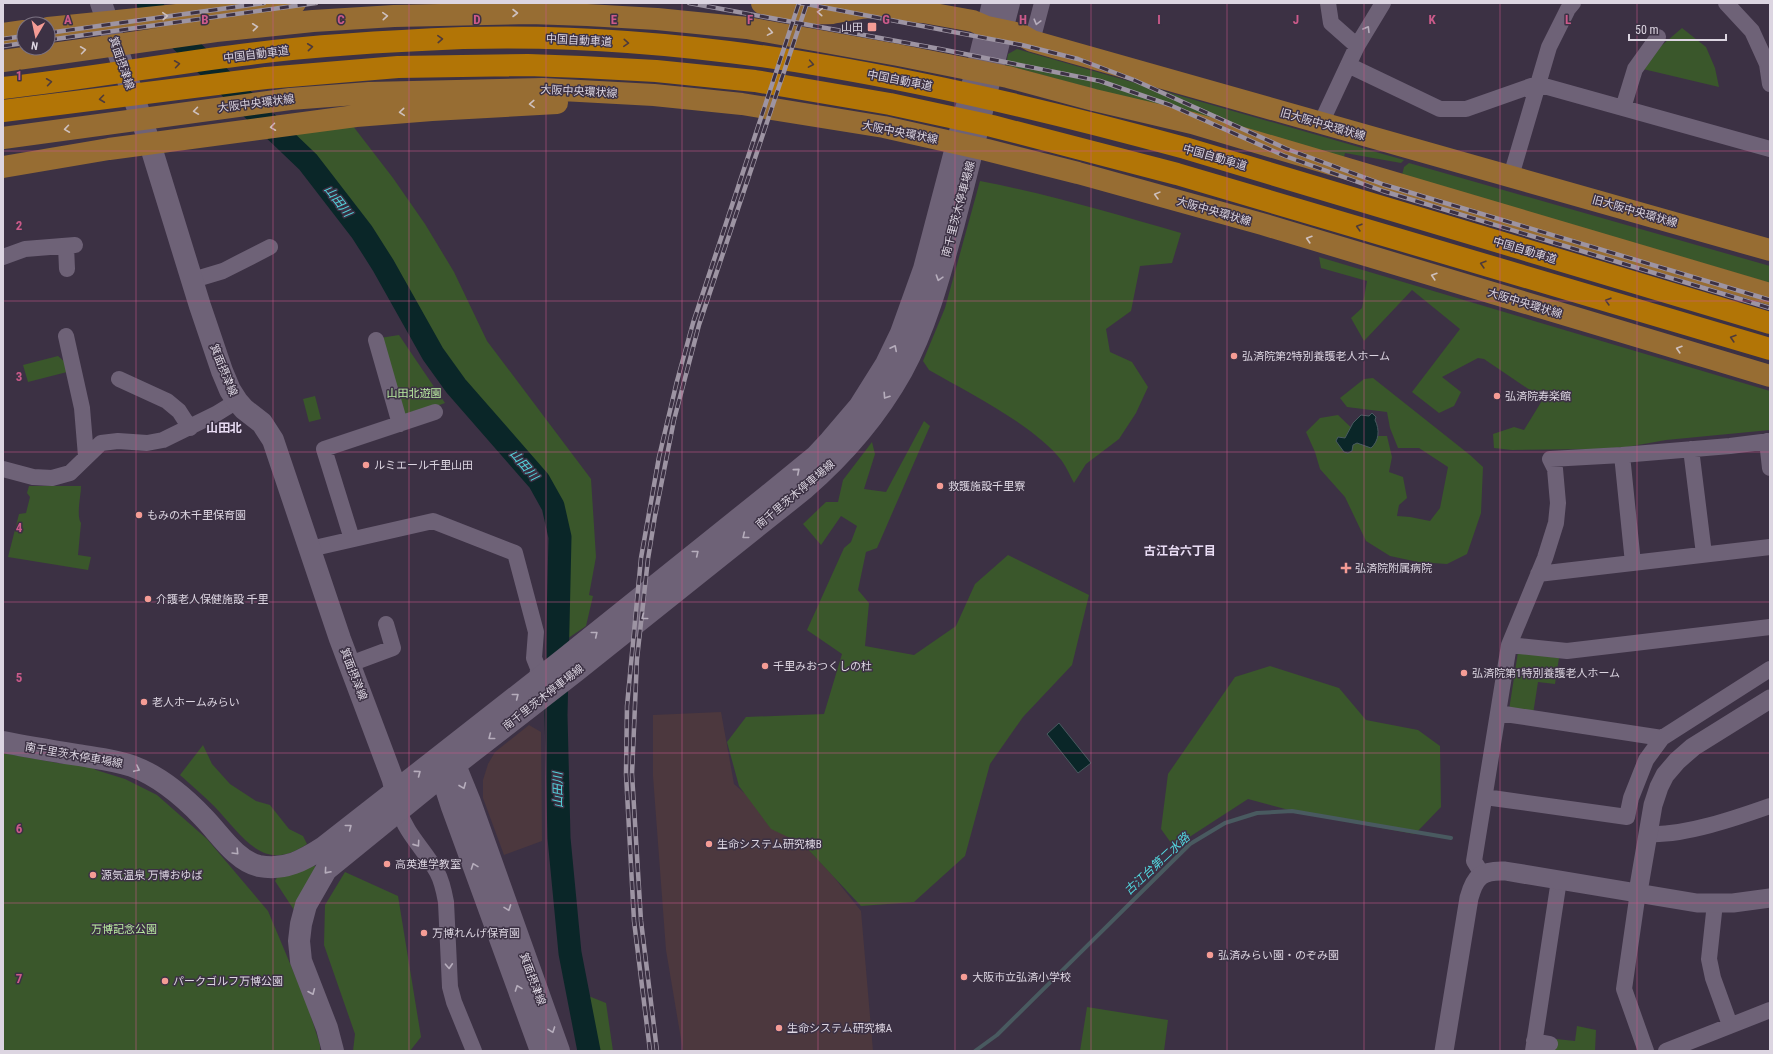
<svg xmlns="http://www.w3.org/2000/svg" width="1773" height="1054" font-family="'Roboto Condensed','Noto Sans JP',sans-serif">
<style>
.commercial{fill:#4c383e}
.green{fill:#3a572b}
.water{fill:#0a2628;stroke:#495a60}
.lines{fill:none;stroke-linecap:round;stroke-linejoin:round}
.stream{stroke:#495a60;stroke-width:4}
.river{stroke:#0a2628;stroke-width:23}
.minor{stroke:#6e6277;stroke-width:16}
.tertiary{stroke:#6e6277;stroke-width:19}
.secondary{stroke:#6e6277;stroke-width:22}
.primary{stroke:#976d33;stroke-width:22}
.motorway{stroke:#b27506;stroke-width:22}
.rail-casing{stroke:#9d94a3;stroke-width:4.5}
.rail{stroke:#3c3144;stroke-width:3;stroke-dasharray:9;stroke-linecap:butt}
.oneway{stroke:#cec0be}
.oneway2{stroke:#b6adbc}
.oneway3{stroke:#4e3b3b}
.grid{fill:none;stroke:#cb5a8a;stroke-width:1;stroke-opacity:0.55}
.poi-dot{fill:#f59c95;stroke:#3c3144;stroke-width:1.5}
.labels{text-anchor:middle;stroke-width:3;stroke-linejoin:round;paint-order:stroke}
.poi-label{font-size:11px;fill:#dcd5e1;stroke:#3c3144;text-anchor:start}
.street-label{font-size:11px;fill:#dcd5e1;stroke:#3c3144}
.park-label{font-size:11px;fill:#b9eca0;stroke:#3c3144}
.water-label{font-size:12px;font-style:italic;fill:#52d6de;stroke:#3c3144}
.neighbourhood-label{font-size:12px;font-weight:bold;fill:#e9dcf4;stroke:#3c3144}
.grid-label{font-size:13px;text-anchor:middle;font-weight:bold;fill:#cb5a8a;stroke:#3c3144;stroke-width:3;stroke-linejoin:round;paint-order:stroke}
</style>
<rect width="100%" height="100%" fill="#3c3144"/>
<path class="commercial" d="M 721,712 L 734,784 L 806,847 L 833,876 L 861,911 L 873,1051 L 683,1051 L 666,950 L 653,776 L 653,715 Z
M 529,725 L 541,732 L 542,841 L 504,855 L 483,798 L 483,780 L 488,764 L 495,752 Z"/>
<path class="green" d="M 1682,28 L 1706,47 L 1715,68 L 1719,87 L 1643,69 L 1661,46 Z
M 1017,49 L 1404,160 L 1401,163 L 1345,153 L 1344,157 L 1006,65 L 1008,54 Z
M 353,126 L 393,178 L 425,224 L 454,272 L 487,341 L 591,479 L 596,557 L 589,595 L 593,596 L 586,626 L 564,641 L 565,553 L 563,523 L 558,504 L 545,480 L 454,371 L 439,350 L 376,241 L 326,173 L 290,133 Z
M 1409,163 L 1770,266 L 1770,283 L 1402,175 L 1404,167 Z
M 980,181 C 1048,194 1115,214 1181,233 L 1172,263 L 1140,266 L 1131,311 L 1106,329 L 1110,352 L 1132,362 L 1148,387 L 1136,413 L 1119,439 L 1086,464 L 1074,483 C 1070,476 1067,468 1062,461 C 1034,425 969,393 929,370 L 923,361 L 945,308 Z
M 1319,257 L 1770,391 L 1770,430 L 1666,440 L 1627,447 L 1597,449 L 1512,450 L 1494,448 L 1493,434 L 1514,427 L 1524,430 L 1543,399 L 1484,359 L 1478,358 L 1442,377 L 1461,392 L 1454,406 L 1439,413 L 1412,392 L 1460,329 L 1412,290 L 1364,341 L 1351,318 L 1362,308 L 1367,281 L 1321,268 Z
M 399,335 L 445,403 L 401,419 L 380,338 Z
M 58,356 L 66,363 L 67,372 L 28,382 L 23,365 Z
M 1373,378 L 1470,455 L 1483,467 L 1481,513 L 1467,554 L 1447,564 L 1418,562 L 1390,556 L 1366,541 L 1345,497 L 1320,469 L 1315,452 L 1306,432 L 1320,418 L 1338,415 L 1360,436 L 1387,436 L 1392,457 L 1389,472 L 1403,477 L 1407,498 L 1399,505 L 1397,516 L 1410,517 L 1430,521 L 1440,508 L 1448,467 L 1419,448 L 1398,448 L 1390,428 L 1387,412 L 1347,407 L 1340,398 L 1364,379 Z
M 315,396 L 321,419 L 309,422 L 303,399 Z
M 924,421 L 930,426 L 877,548 L 866,552 L 858,590 L 869,603 L 865,646 L 914,655 L 956,626 L 975,584 L 1008,555 L 1089,595 L 1072,665 L 1023,717 L 990,764 L 965,856 L 914,902 L 861,906 L 803,844 L 771,829 L 739,786 L 727,742 L 746,717 L 824,714 L 842,654 L 807,630 L 844,548 L 851,542 L 857,526 L 841,516 L 821,545 L 803,524 L 826,502 L 838,502 L 843,480 L 872,442 L 875,454 L 864,489 L 886,492 Z
M 29,486 L 81,486 C 81,496 76,516 81,523 L 78,555 L 91,557 L 88,570 L 8,557 L 19,514 L 26,513 L 30,497 L 27,493 Z
M 1518,652 L 1559,658 L 1555,684 L 1538,682 L 1533,714 L 1509,710 Z
M 1270,666 L 1339,688 L 1366,720 L 1418,730 L 1440,746 L 1441,807 L 1415,834 L 1304,814 L 1248,799 L 1174,847 L 1161,829 L 1168,774 L 1235,677 Z
M 203,745 L 212,764 L 230,784 L 256,801 L 270,805 L 289,829 L 303,836 L 307,844 C 263,875 242,835 214,806 C 203,795 191,785 180,775 Z
M 3,753 L 63,764 L 64,763 L 92,767 L 96,770 L 125,779 L 157,795 L 207,839 L 268,911 L 307,1004 L 320,1045 L 320,1051 L 3,1051 Z
M 314,865 L 317,869 L 294,910 L 275,881 L 278,876 Z
M 345,872 L 398,896 L 421,1037 L 410,1051 L 353,1051 L 355,1034 L 324,945 L 325,905 Z
M 586,995 L 606,1003 L 613,1051 L 595,1051 L 574,1007 Z
M 1087,1007 L 1168,1020 L 1164,1051 L 1080,1051 Z
M 1577,1026 L 1596,1030 L 1595,1051 L 1554,1051 L 1556,1039 L 1575,1041 Z"/>
<path class="water" d="M 1372,413 L 1376,417 L 1375,420 C 1380,430 1379,441 1371,448 L 1357,443 L 1353,445 L 1352,451 L 1348,453 L 1344,452 L 1336,441 L 1338,437 L 1345,438 L 1353,423 L 1361,415 L 1369,416 Z
M 1059,723 L 1091,763 L 1078,773 L 1047,734 Z"/>
<g class="lines">
<path class="stream" d="M 975,1051 L 997,1035 L 1190,844 L 1225,823 L 1257,813 L 1292,811 L 1451,838"/>
<path class="river" d="M 148,3 L 170,30 L 308,162 L 362,232 L 383,265 L 433,354 L 456,386 L 539,481 L 553,506 L 560,537 L 556,715 L 559,838 L 570,953 L 589,1051"/>
<path class="minor" d="M 1328,3 L 1331,23 L 1357,46
M 1726,3 L 1752,31 L 1767,64 L 1770,84
M 1032,41 L 1042,3
M 1348,65 L 1440,109 L 1466,109 L 1537,84 L 1770,149
M 1623,108 L 1635,69 L 1658,37
M 1321,123 L 1357,46 L 1383,3
M 1511,176 L 1549,47 L 1568,9 L 1573,3
M 66,246 L 67,269
M 3,257 L 25,249 L 75,245
M 193,280 L 223,271 L 270,247
M 66,336 L 82,408 L 86,456
M 376,340 L 400,424
M 119,379 L 167,401 L 179,411 L 190,428
M 1767,441 L 1770,468
M 1691,449 L 1704,554
M 1622,455 L 1633,563
M 3,469 L 33,477 L 52,478 L 70,473 L 101,443 L 118,441 L 147,443 L 163,440 L 216,414 L 237,401
M 352,539 L 324,449 L 435,412
M 310,549 L 433,521 L 515,553 L 536,632 L 534,658 L 538,668 L 537,688
M 1538,574 L 1770,547
M 1509,645 L 1567,651 L 1770,627
M 350,664 L 393,648 L 386,624
M 1498,713 L 1662,738
M 1485,797 L 1627,817 L 1631,798 L 1646,760 L 1662,738 L 1770,669
M 399,810 C 406,834 425,850 437,872 C 442,881 444,891 446,902 L 450,987 L 454,1002 L 474,1051
M 1648,834 C 1684,836 1736,818 1770,806
M 1482,874 L 1474,861 L 1509,645 L 1545,558 L 1556,523 L 1558,503 L 1555,469 L 1550,459 L 1622,455 L 1730,446 L 1770,441
M 1638,892 L 1624,989 L 1646,1051
M 1715,903 L 1709,959 L 1713,978 L 1730,1025
M 1534,1041 L 1550,1044
M 1533,1051 L 1559,880
M 1666,1051 L 1770,1010"/>
<path class="tertiary" d="M 1638,892 L 1653,805 L 1659,787 L 1665,775 L 1677,761 L 1693,747 L 1770,699
M 1444,1051 L 1469,898 C 1475,876 1482,870 1505,871 L 1697,903 L 1733,903 L 1770,898"/>
<path class="secondary" d="M 101,3 L 150,144 L 200,306 L 222,371 L 230,390 L 237,401 L 244,409 L 262,423 L 273,440 L 340,639 L 393,780 L 398,802
M 3,742 C 28,747 53,751 78,755 C 96,758 115,760 132,766 C 159,776 183,796 203,817 C 219,833 236,861 259,866 C 285,871 304,860 324,847 L 564,659 L 767,496 L 816,456 L 830,441 L 859,407 L 886,364 L 901,333 L 924,269 L 980,56 L 993,3
M 444,757 L 455,765 L 470,802 L 559,1051
M 442,762 L 442,776 L 452,807 L 541,1051
M 333,1051 L 327,1028 L 301,961 L 299,941 L 301,924 L 306,905 L 326,870 L 455,765 L 576,671 L 804,489 C 842,456 877,416 902,371 C 927,325 940,274 954,223 C 973,150 990,76 1009,3"/>
<path class="primary" d="M 762,3 C 780,8 813,15 832,13 C 846,11 860,7 874,7
M 860,3 L 897,11 L 923,12 L 973,21 L 987,27 L 1020,34 L 1032,41 L 1770,250
M 48,28 L 295,3
M 3,34 L 24,31
M 3,61 L 216,31 L 313,21 L 394,16 L 530,13 L 587,15 L 657,19 L 747,28 L 898,55 L 1008,77 L 1094,100 L 1192,123 L 1770,294
M 3,138 L 290,99 L 369,93 L 543,89 L 654,95 L 742,104 L 884,127 L 987,150 L 1078,173 L 1262,224 L 1770,376
M 3,167 L 109,149 L 356,116 L 432,110 L 557,103"/>
<path class="motorway" d="M 3,88 C 83,79 162,65 241,55 C 314,45 389,41 463,38 C 708,31 950,84 1185,148 L 1770,323
M 3,111 L 266,78 L 398,67 L 528,65 L 582,67 L 656,71 L 755,81 L 890,104 L 992,126 L 1177,174 L 1770,349"/>
<defs>
<path id="rail" d="M 689,3 L 940,49 L 1100,81 L 1170,105 L 1285,156 L 1383,191 L 1770,308
M 801,3 L 1022,45 L 1078,59 L 1134,80 L 1287,149 L 1385,185 L 1770,300
M 48,33 L 264,3
M 3,39 L 24,36
M 48,40 L 316,3
M 3,46 L 24,43
M 650,1051 L 634,921 L 626,774 L 627,706 L 641,558 L 659,457 L 677,381 L 693,323 L 799,3
M 657,1051 L 641,921 L 632,774 L 637,659 L 648,559 L 655,516 L 674,420 L 699,325 L 807,3"/>
</defs>
<use href="#rail" class="rail-casing"/>
<use href="#rail" class="rail"/>
</g>
<defs><path id="oneway-chevron" d="M-2-3.5L2.5 0L-2 3.5" fill="none" stroke-width="1.6" stroke-linecap="round" stroke-linejoin="round"/></defs>
<g class="oneway">
<use href="#oneway-chevron" transform="translate(820 12) rotate(-176)"/>
<use href="#oneway-chevron" transform="translate(515 13)"/>
<use href="#oneway-chevron" transform="translate(165 16) rotate(-4)"/>
<use href="#oneway-chevron" transform="translate(385 16) rotate(-4)"/>
<use href="#oneway-chevron" transform="translate(255 27) rotate(-6)"/>
<use href="#oneway-chevron" transform="translate(770 32) rotate(10)"/>
<use href="#oneway-chevron" transform="translate(83 50) rotate(-8)"/>
<use href="#oneway-chevron" transform="translate(532 104) rotate(177)"/>
<use href="#oneway-chevron" transform="translate(196 111) rotate(172)"/>
<use href="#oneway-chevron" transform="translate(402 112) rotate(175)"/>
<use href="#oneway-chevron" transform="translate(273 127) rotate(172)"/>
<use href="#oneway-chevron" transform="translate(67 129) rotate(172)"/>
<use href="#oneway-chevron" transform="translate(1157 195) rotate(-165)"/>
<use href="#oneway-chevron" transform="translate(1309 239) rotate(-163)"/>
<use href="#oneway-chevron" transform="translate(1434 276) rotate(-163)"/>
<use href="#oneway-chevron" transform="translate(1679 349) rotate(-163)"/>
</g>
<g class="oneway2">
<use href="#oneway-chevron" transform="translate(1037 22) rotate(105)"/>
<use href="#oneway-chevron" transform="translate(1367 29) rotate(-59)"/>
<use href="#oneway-chevron" transform="translate(939 278) rotate(108)"/>
<use href="#oneway-chevron" transform="translate(894 348) rotate(-63)"/>
<use href="#oneway-chevron" transform="translate(886 396) rotate(123)"/>
<use href="#oneway-chevron" transform="translate(797 471) rotate(-40)"/>
<use href="#oneway-chevron" transform="translate(745 536) rotate(141)"/>
<use href="#oneway-chevron" transform="translate(696 553) rotate(-39)"/>
<use href="#oneway-chevron" transform="translate(644 617) rotate(142)"/>
<use href="#oneway-chevron" transform="translate(595 634) rotate(-39)"/>
<use href="#oneway-chevron" transform="translate(516 696) rotate(-38)"/>
<use href="#oneway-chevron" transform="translate(491 737) rotate(142)"/>
<use href="#oneway-chevron" transform="translate(137 769) rotate(25)"/>
<use href="#oneway-chevron" transform="translate(418 773) rotate(-37)"/>
<use href="#oneway-chevron" transform="translate(463 786) rotate(68)"/>
<use href="#oneway-chevron" transform="translate(349 827) rotate(-38)"/>
<use href="#oneway-chevron" transform="translate(417 844) rotate(55)"/>
<use href="#oneway-chevron" transform="translate(236 852) rotate(46)"/>
<use href="#oneway-chevron" transform="translate(474 866) rotate(-110)"/>
<use href="#oneway-chevron" transform="translate(327 871) rotate(131)"/>
<use href="#oneway-chevron" transform="translate(508 908) rotate(70)"/>
<use href="#oneway-chevron" transform="translate(449 966) rotate(87)"/>
<use href="#oneway-chevron" transform="translate(518 988) rotate(-110)"/>
<use href="#oneway-chevron" transform="translate(312 992) rotate(67)"/>
<use href="#oneway-chevron" transform="translate(552 1030) rotate(70)"/>
</g>
<g class="oneway3">
<use href="#oneway-chevron" transform="translate(440 39) rotate(-3)"/>
<use href="#oneway-chevron" transform="translate(626 43) rotate(4)"/>
<use href="#oneway-chevron" transform="translate(310 47) rotate(-6)"/>
<use href="#oneway-chevron" transform="translate(177 64) rotate(-8)"/>
<use href="#oneway-chevron" transform="translate(811 64) rotate(10)"/>
<use href="#oneway-chevron" transform="translate(49 82) rotate(-8)"/>
<use href="#oneway-chevron" transform="translate(102 99) rotate(173)"/>
<use href="#oneway-chevron" transform="translate(1359 227) rotate(-164)"/>
<use href="#oneway-chevron" transform="translate(1483 264) rotate(-164)"/>
<use href="#oneway-chevron" transform="translate(1608 301) rotate(-164)"/>
<use href="#oneway-chevron" transform="translate(1733 338) rotate(-163)"/>
</g>
<path class="grid" d="M 136,3 L 136,1051M 273,3 L 273,1051M 409,3 L 409,1051M 546,3 L 546,1051M 682,3 L 682,1051M 818,3 L 818,1051M 955,3 L 955,1051M 1091,3 L 1091,1051M 1227,3 L 1227,1051M 1364,3 L 1364,1051M 1500,3 L 1500,1051M 1637,3 L 1637,1051M 3,151 L 1770,151M 3,301 L 1770,301M 3,452 L 1770,452M 3,602 L 1770,602M 3,753 L 1770,753M 3,903 L 1770,903"/>
<g class="poi-dot">
<rect x="867" y="22" width="10" height="10" rx="2"/>
<circle cx="1234" cy="356" r="4"/>
<circle cx="1497" cy="396" r="4"/>
<circle cx="366" cy="465" r="4"/>
<circle cx="940" cy="486" r="4"/>
<circle cx="139" cy="515" r="4"/>
<path d="M1344 562h4v4h4v4h-4v4h-4v-4h-4v-4h4z"/>
<circle cx="148" cy="599" r="4"/>
<circle cx="765" cy="666" r="4"/>
<circle cx="1464" cy="673" r="4"/>
<circle cx="144" cy="702" r="4"/>
<circle cx="709" cy="844" r="4"/>
<circle cx="387" cy="864" r="4"/>
<circle cx="93" cy="875" r="4"/>
<circle cx="424" cy="933" r="4"/>
<circle cx="1210" cy="955" r="4"/>
<circle cx="964" cy="977" r="4"/>
<circle cx="165" cy="981" r="4"/>
<circle cx="779" cy="1028" r="4"/>
</g>
<g class="labels">
<g class="poi-label">
<text x="863" y="31" text-anchor="end">山田</text>
<text x="1242" y="360">弘済院第2特別養護老人ホーム</text>
<text x="1505" y="400">弘済院寿楽館</text>
<text x="374" y="469">ルミエール千里山田</text>
<text x="948" y="490">救護施設千里寮</text>
<text x="147" y="519">もみの木千里保育園</text>
<text x="1355" y="572">弘済院附属病院</text>
<text x="156" y="603">介護老人保健施設 千里</text>
<text x="773" y="670">千里みおつくしの杜</text>
<text x="1472" y="677">弘済院第1特別養護老人ホーム</text>
<text x="152" y="706">老人ホームみらい</text>
<text x="717" y="848">生命システム研究棟B</text>
<text x="395" y="868">高英進学教室</text>
<text x="101" y="879">源気温泉 万博おゆば</text>
<text x="432" y="937">万博れんげ保育園</text>
<text x="1218" y="959">弘済みらい園・のぞみ園</text>
<text x="972" y="981">大阪市立弘済小学校</text>
<text x="173" y="985">パークゴルフ万博公園</text>
<text x="787" y="1032">生命システム研究棟A</text>
</g>
<g class="street-label">
<text transform="translate(579 40) rotate(3)" y="4">中国自動車道</text>
<text transform="translate(256 54) rotate(-7)" y="4">中国自動車道</text>
<text transform="translate(122 63) rotate(71)" y="4">箕面摂津線</text>
<text transform="translate(900 80) rotate(11)" y="4">中国自動車道</text>
<text transform="translate(579 91) rotate(3)" y="4">大阪中央環状線</text>
<text transform="translate(256 103) rotate(-7)" y="4">大阪中央環状線</text>
<text transform="translate(1323 124) rotate(16)" y="4">旧大阪中央環状線</text>
<text transform="translate(900 132) rotate(11)" y="4">大阪中央環状線</text>
<text transform="translate(1215 157) rotate(16)" y="4">中国自動車道</text>
<text transform="translate(958 209) rotate(-75)" y="4">南千里茨木停車場線</text>
<text transform="translate(1214 211) rotate(16)" y="4">大阪中央環状線</text>
<text transform="translate(1635 211) rotate(16)" y="4">旧大阪中央環状線</text>
<text transform="translate(1525 250) rotate(17)" y="4">中国自動車道</text>
<text transform="translate(1525 303) rotate(17)" y="4">大阪中央環状線</text>
<text transform="translate(224 370) rotate(68)" y="4">箕面摂津線</text>
<text transform="translate(795 494) rotate(-40)" y="4">南千里茨木停車場線</text>
<text transform="translate(354 674) rotate(69)" y="4">箕面摂津線</text>
<text transform="translate(543 697) rotate(-38)" y="4">南千里茨木停車場線</text>
<text transform="translate(74 755) rotate(10)" y="4">南千里茨木停車場線</text>
<text transform="translate(533 979) rotate(70)" y="4">箕面摂津線</text>
</g>
<g class="park-label">
<text x="414" y="397">山田北遊園</text>
<text x="124" y="933">万博記念公園</text>
</g>
<g class="water-label">
<text transform="translate(338 201) rotate(52)" y="4">山田川</text>
<text transform="translate(524 465) rotate(49)" y="4">山田川</text>
<text transform="translate(558 790) rotate(-91)" y="4">山田川</text>
<text transform="translate(1157 864) rotate(-43)" y="4">古江台第二水路</text>
</g>
<g class="neighbourhood-label">
<text x="224" y="432">山田北</text>
<text x="1180" y="555">古江台六丁目</text>
</g>
</g>
<g class="grid-label">
<text x="68" y="24">A</text>
<text x="205" y="24">B</text>
<text x="341" y="24">C</text>
<text x="477" y="24">D</text>
<text x="614" y="24">E</text>
<text x="750" y="24">F</text>
<text x="886" y="24">G</text>
<text x="1023" y="24">H</text>
<text x="1159" y="24">I</text>
<text x="1296" y="24">J</text>
<text x="1432" y="24">K</text>
<text x="1568" y="24">L</text>
<text x="19" y="80">1</text>
<text x="19" y="230">2</text>
<text x="19" y="381">3</text>
<text x="19" y="532">4</text>
<text x="19" y="682">5</text>
<text x="19" y="833">6</text>
<text x="19" y="983">7</text>
</g>
<rect width="1773" height="1054" fill="none" stroke="#dcd5e1" stroke-width="8"/>
<g transform="translate(36 36) rotate(189)"><circle r="19" fill="#3c3144" stroke="#7c7383"/>
<path d="M0-3L7 15L0 10L-7 15Z" fill="#f59c95"/>
<text y="-6" font-size="11" font-weight="bold" text-anchor="middle" fill="#dcd5e1">N</text>
</g>
<path d="M1629 34v6h97v-6" fill="none" stroke="#dcd5e1" stroke-width="2"/>
<text x="1635" y="34" font-size="12" fill="#dcd5e1" stroke="#3c3144" stroke-width="3" paint-order="stroke">50 m</text>
</svg>
